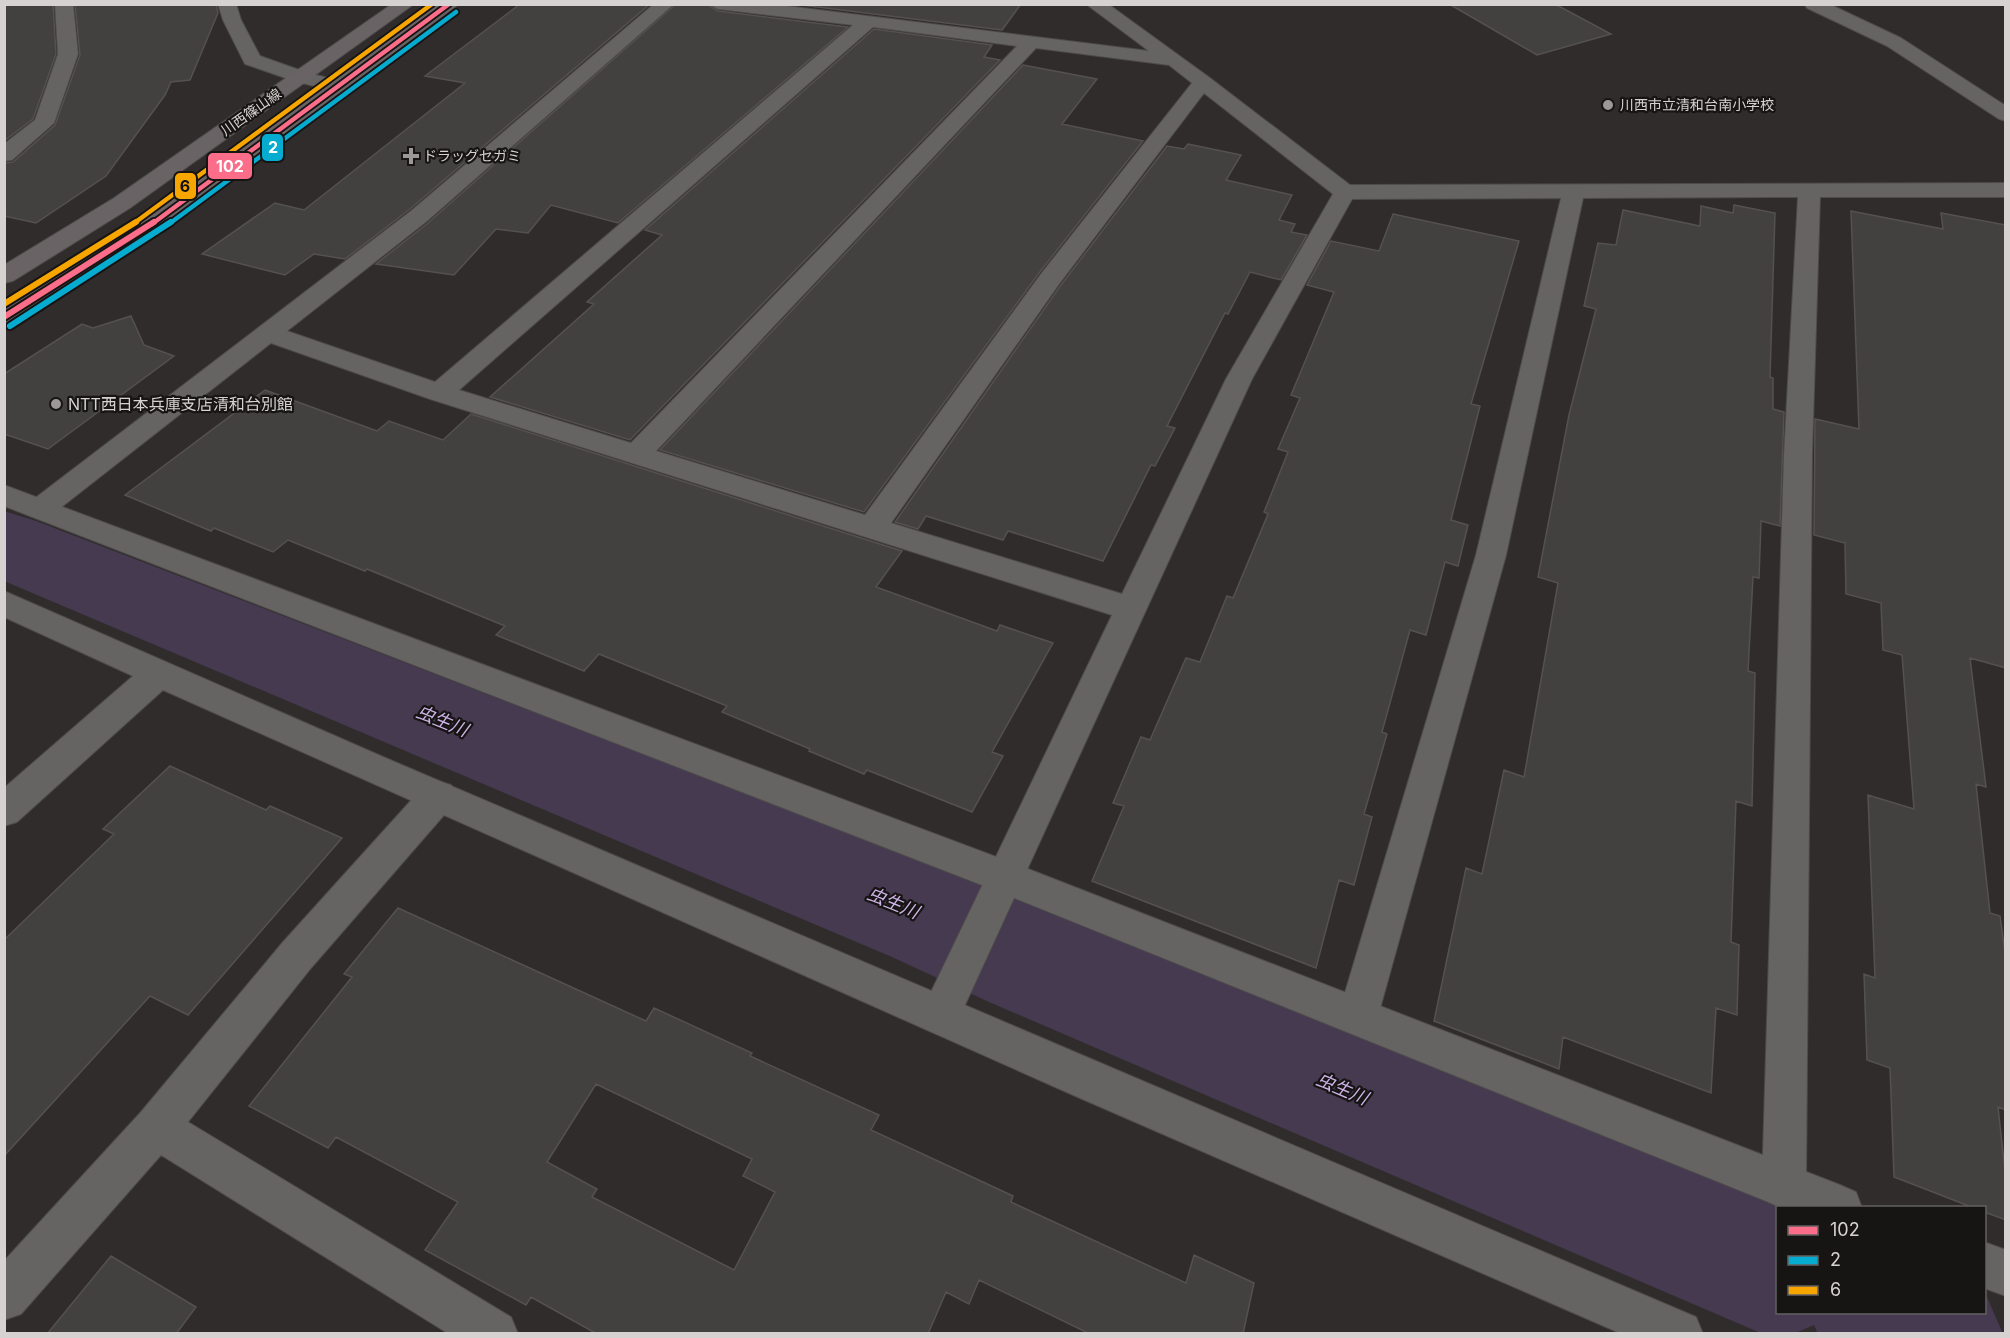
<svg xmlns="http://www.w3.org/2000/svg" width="2010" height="1338" font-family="Inter,'Noto Sans JP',sans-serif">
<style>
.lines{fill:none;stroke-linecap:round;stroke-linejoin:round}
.river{fill:#463a51;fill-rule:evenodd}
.building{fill:#434140;stroke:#545150;stroke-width:1.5;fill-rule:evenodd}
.minor-casing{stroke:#4d4a4a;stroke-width:2}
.tertiary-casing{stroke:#4d4a4a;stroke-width:2}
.primary-casing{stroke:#4d4a4a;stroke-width:2}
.minor{fill:#666363;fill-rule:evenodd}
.tertiary{fill:#666363;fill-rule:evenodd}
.primary{fill:#6a6365;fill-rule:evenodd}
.bus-1-far1-casing{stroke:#171414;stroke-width:8}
.bus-1-casing{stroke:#171414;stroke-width:10}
.bus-2-far1-casing{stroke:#171414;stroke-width:8}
.bus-2-casing{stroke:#171414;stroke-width:10}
.bus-3-far1-casing{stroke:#171414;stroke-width:8}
.bus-3-casing{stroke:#171414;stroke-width:10}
.bus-1-far1{stroke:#fb6d88;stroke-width:4.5}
.bus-1{stroke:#fb6d88;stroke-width:6}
.bus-2-far1{stroke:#06acd0;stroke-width:4.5}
.bus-2{stroke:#06acd0;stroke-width:6}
.bus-3-far1{stroke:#f7a600;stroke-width:4.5}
.bus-3{stroke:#f7a600;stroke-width:6}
.poi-dot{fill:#9c9898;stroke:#171414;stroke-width:2}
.labels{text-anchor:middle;stroke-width:4.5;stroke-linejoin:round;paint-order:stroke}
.far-poi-label{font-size:14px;fill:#d6d2d2;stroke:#171414;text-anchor:start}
.far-street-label{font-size:14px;fill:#d6d2d2;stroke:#171414}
.poi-label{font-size:16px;fill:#d6d2d2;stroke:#171414;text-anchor:start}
.water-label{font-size:18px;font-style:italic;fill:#ceb4e8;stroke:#171414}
.line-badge{stroke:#171414;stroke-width:2}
.badge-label{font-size:16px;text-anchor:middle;font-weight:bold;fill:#fff}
.pale-badge-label{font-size:16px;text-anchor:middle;font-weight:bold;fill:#111}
</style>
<rect width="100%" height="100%" fill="#302c2c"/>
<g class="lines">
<path class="river" d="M 4,511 L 36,521 L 974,881 L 1795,1208 L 1778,1208 L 1778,1312 L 1984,1312 L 1984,1290 L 2003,1334 L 1818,1334 L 1814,1325 L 1793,1334 L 1763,1334 L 989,1002 L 892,957 L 4,581 Z"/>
</g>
<path class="building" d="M 4,4 L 53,4 L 56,54 L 33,119 L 4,141 Z
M 75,4 L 216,4 L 218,13 L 190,80 L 171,82 L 165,95 L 106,176 L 36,223 L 4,216 L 4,163 L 13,162 L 55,125 L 80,55 Z
M 520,4 L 650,4 L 410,209 L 345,259 L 314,254 L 285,275 L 202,254 L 275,203 L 304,210 L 465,83 L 425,76 Z
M 676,4 L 707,4 L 718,11 L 848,27 L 618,223 L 551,205 L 528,233 L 496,229 L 454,275 L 376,264 L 428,223 Z
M 793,4 L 1021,4 L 1002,30 Z
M 1449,4 L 1555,4 L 1611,34 L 1537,55 Z
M 874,29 L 992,45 L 984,57 L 1000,60 L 630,440 L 490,397 L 594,304 L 587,302 L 662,235 L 645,230 Z
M 1023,65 L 1097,79 L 1062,124 L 1143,141 L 1039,273 L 864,512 L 660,450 Z
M 1188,144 L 1241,155 L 1226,180 L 1292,195 L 1279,220 L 1295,224 L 1291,232 L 1307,235 L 1281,280 L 1250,272 L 1228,314 L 1225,313 L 1167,426 L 1175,428 L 1155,466 L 1151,465 L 1103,561 L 1008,531 L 1003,540 L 926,516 L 918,529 L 895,522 L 1061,285 L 1167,146 L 1184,149 Z
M 1734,205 L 1775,213 L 1770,377 L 1773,378 L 1773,409 L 1784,412 L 1780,526 L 1761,521 L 1759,578 L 1753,577 L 1748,671 L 1755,673 L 1752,806 L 1736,801 L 1731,942 L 1739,945 L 1737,1015 L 1716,1008 L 1711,1093 L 1563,1037 L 1559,1069 L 1434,1021 L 1466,868 L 1482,874 L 1504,770 L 1524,777 L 1558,583 L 1538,577 L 1569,415 L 1596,309 L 1584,306 L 1598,243 L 1616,245 L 1623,210 L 1700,226 L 1701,206 L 1733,213 Z
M 1851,211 L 1943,229 L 1941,213 L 2006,225 L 2006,668 L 1970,658 L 1986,787 L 1976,784 L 1990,913 L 2000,916 L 2006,960 L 2006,1110 L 1998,1107 L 2006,1180 L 2006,1220 L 1984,1212 L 1984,1208 L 1974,1208 L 1894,1177 L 1890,1068 L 1867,1060 L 1864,974 L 1875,978 L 1868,795 L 1914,809 L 1902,655 L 1883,650 L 1881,603 L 1846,594 L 1845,543 L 1814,535 L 1815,419 L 1859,429 Z
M 1393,214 L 1519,241 L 1471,404 L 1480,406 L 1451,520 L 1468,525 L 1458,566 L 1445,562 L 1426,635 L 1410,630 L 1382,732 L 1387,734 L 1364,814 L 1372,817 L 1354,885 L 1339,880 L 1316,968 L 1092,881 L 1124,806 L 1113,803 L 1141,737 L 1150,740 L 1186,658 L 1200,662 L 1227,596 L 1233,598 L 1268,514 L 1264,512 L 1288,452 L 1278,449 L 1300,398 L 1291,395 L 1334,292 L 1307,285 L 1331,241 L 1379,251 Z
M 131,316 L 144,345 L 174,356 L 48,449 L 4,434 L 4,374 L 82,324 L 93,328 Z
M 265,390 L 377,431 L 389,421 L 443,440 L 471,414 L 902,551 L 876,587 L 997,631 L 1000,625 L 1053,643 L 992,752 L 1003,756 L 972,812 L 867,770 L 864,774 L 809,751 L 810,749 L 722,712 L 727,706 L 599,654 L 584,671 L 496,635 L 505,626 L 367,569 L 365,571 L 288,540 L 273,552 L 214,528 L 211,531 L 125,495 Z
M 170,766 L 266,810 L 270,806 L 342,838 L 188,1015 L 150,996 L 4,1156 L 4,940 L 114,834 L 103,829 Z
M 398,908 L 646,1021 L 654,1008 L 752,1053 L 750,1056 L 879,1115 L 871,1130 L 1013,1196 L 1011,1202 L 1186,1283 L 1194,1255 L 1254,1283 L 1243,1334 L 1090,1334 L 979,1280 L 969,1304 L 946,1292 L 928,1334 L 597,1334 L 531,1297 L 526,1305 L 425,1250 L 458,1202 L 336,1137 L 328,1148 L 249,1106 L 352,977 L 344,974 ZM 596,1084 L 752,1159 L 743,1176 L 775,1192 L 734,1270 L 592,1197 L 597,1189 L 547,1162 Z
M 111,1256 L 196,1307 L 176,1334 L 47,1334 Z"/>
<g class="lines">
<defs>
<path id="minor" d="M 55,4 L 73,4 L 78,54 L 54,123 L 12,160 L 4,161 L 4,144 L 35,120 L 58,54 Z
M 654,4 L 674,4 L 427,221 L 287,331 L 435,382 L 853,25 L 718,9 L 709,4 L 771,4 L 1149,51 L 1086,4 L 1108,4 L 1210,78 L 1350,185 L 2006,183 L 2006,197 L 1820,197 L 1812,455 L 1806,1186 L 1800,1202 L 1782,1208 L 1768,1202 L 1762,1186 L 1784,455 L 1798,197 L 1583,198 L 1506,555 L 1378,1016 L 1372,1030 L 1358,1036 L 1344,1030 L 1338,1016 L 1476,555 L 1561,198 L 1352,199 L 1252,379 L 954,1029 L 940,1035 L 926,1029 L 920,1015 L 1112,615 L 430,399 L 271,343 L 50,516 L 40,519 L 30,516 L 25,509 L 30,502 L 411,211 ZM 873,27 L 1017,46 L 631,443 L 459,390 ZM 1036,48 L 1169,65 L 1192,83 L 1041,274 L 865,515 L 656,451 ZM 1204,93 L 1333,194 L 1226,379 L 1122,594 L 891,523 L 1059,284 Z
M 438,781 L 451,785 L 456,796 L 451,807 L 311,968 L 188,1122 L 511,1317 L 518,1334 L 449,1334 L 161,1155 L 21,1314 L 4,1320 L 4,1261 L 141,1112 L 283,942 L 425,785 Z"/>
<path id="tertiary" d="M 218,4 L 236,4 L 241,20 L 260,56 L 308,73 L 345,82 L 348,86 L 345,90 L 338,92 L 294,81 L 245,64 L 223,20 Z
M 1804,4 L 1829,4 L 1901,38 L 2006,106 L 2006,121 L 1999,119 L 1887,46 L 1807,8 Z
M 4,485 L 1018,865 L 1840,1185 L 1856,1192 L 1862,1208 L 1783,1208 L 992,889 L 4,506 Z
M 4,591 L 381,756 L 1696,1317 L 1703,1334 L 1622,1334 L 1073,1095 L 163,690 L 17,822 L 4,826 L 4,788 L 133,676 L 4,617 Z
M 1984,1242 L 2006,1250 L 2006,1296 L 1984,1288 Z"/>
<path id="primary" d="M 392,4 L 414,4 L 130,208 L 13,281 L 4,283 L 4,265 L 114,198 Z
M 438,4 L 459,4 L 152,235 L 13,322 L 4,324 L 4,306 L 136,225 Z"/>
</defs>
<use href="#minor" class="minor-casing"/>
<use href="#tertiary" class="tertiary-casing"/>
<use href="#primary" class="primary-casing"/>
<use href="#minor" class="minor"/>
<use href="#tertiary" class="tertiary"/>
<use href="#primary" class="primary"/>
<defs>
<path id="bus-1-far1" d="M 152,224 L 449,4"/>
<path id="bus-1" d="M 4,317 L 154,222"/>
<path id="bus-2-far1" d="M 169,224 L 456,12"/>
<path id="bus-2" d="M 10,326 L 171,222"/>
<path id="bus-3-far1" d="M 133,224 L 432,4"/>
<path id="bus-3" d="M 4,304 L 136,222"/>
</defs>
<use href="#bus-1-far1" class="bus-1-far1-casing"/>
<use href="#bus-1" class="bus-1-casing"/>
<use href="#bus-2-far1" class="bus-2-far1-casing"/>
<use href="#bus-2" class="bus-2-casing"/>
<use href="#bus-3-far1" class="bus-3-far1-casing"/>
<use href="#bus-3" class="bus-3-casing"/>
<use href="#bus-1-far1" class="bus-1-far1"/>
<use href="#bus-1" class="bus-1"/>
<use href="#bus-2-far1" class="bus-2-far1"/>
<use href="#bus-2" class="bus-2"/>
<use href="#bus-3-far1" class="bus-3-far1"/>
<use href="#bus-3" class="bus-3"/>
</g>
<g class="poi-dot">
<circle cx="1608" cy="105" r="6"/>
<path d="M408 147h6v6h6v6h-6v6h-6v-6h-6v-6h6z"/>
<circle cx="56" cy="404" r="6"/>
</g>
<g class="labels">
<g class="far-poi-label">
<text x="1620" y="110">川西市立清和台南小学校</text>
<text x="423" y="161">ドラッグセガミ</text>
</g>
<g class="far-street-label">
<text transform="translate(251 112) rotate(-35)" y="5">川西篠山線</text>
</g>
<g class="poi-label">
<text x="68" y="410">NTT西日本兵庫支店清和台別館</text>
</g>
<g class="water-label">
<text transform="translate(442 721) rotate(22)" y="6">虫生川</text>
<text transform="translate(893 903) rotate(22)" y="6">虫生川</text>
<text transform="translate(1342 1089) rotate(23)" y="6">虫生川</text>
</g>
</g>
<g class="line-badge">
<rect x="261" y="133" width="23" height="29" rx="6" fill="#06acd0"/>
<rect x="207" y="152" width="46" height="28" rx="6" fill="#fb6d88"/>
<rect x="174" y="172" width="23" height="28" rx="6" fill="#f7a600"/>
</g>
<g class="badge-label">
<text x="273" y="153">2</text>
<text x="230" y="172">102</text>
</g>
<g class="pale-badge-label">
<text x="185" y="192">6</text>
</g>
<rect width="2010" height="1338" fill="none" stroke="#d6d2d2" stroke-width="12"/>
<rect x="1776" y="1206" width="210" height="108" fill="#171414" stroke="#636060" stroke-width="1.5"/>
<rect x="1788" y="1226" width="30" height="9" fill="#fb6d88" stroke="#636060" stroke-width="1.5"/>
<text x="1830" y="1236" font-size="18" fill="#d6d2d2">102</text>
<rect x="1788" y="1256" width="30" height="9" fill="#06acd0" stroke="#636060" stroke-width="1.5"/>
<text x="1830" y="1266" font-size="18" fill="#d6d2d2">2</text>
<rect x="1788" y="1286" width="30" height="9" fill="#f7a600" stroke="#636060" stroke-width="1.5"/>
<text x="1830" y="1296" font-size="18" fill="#d6d2d2">6</text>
</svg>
